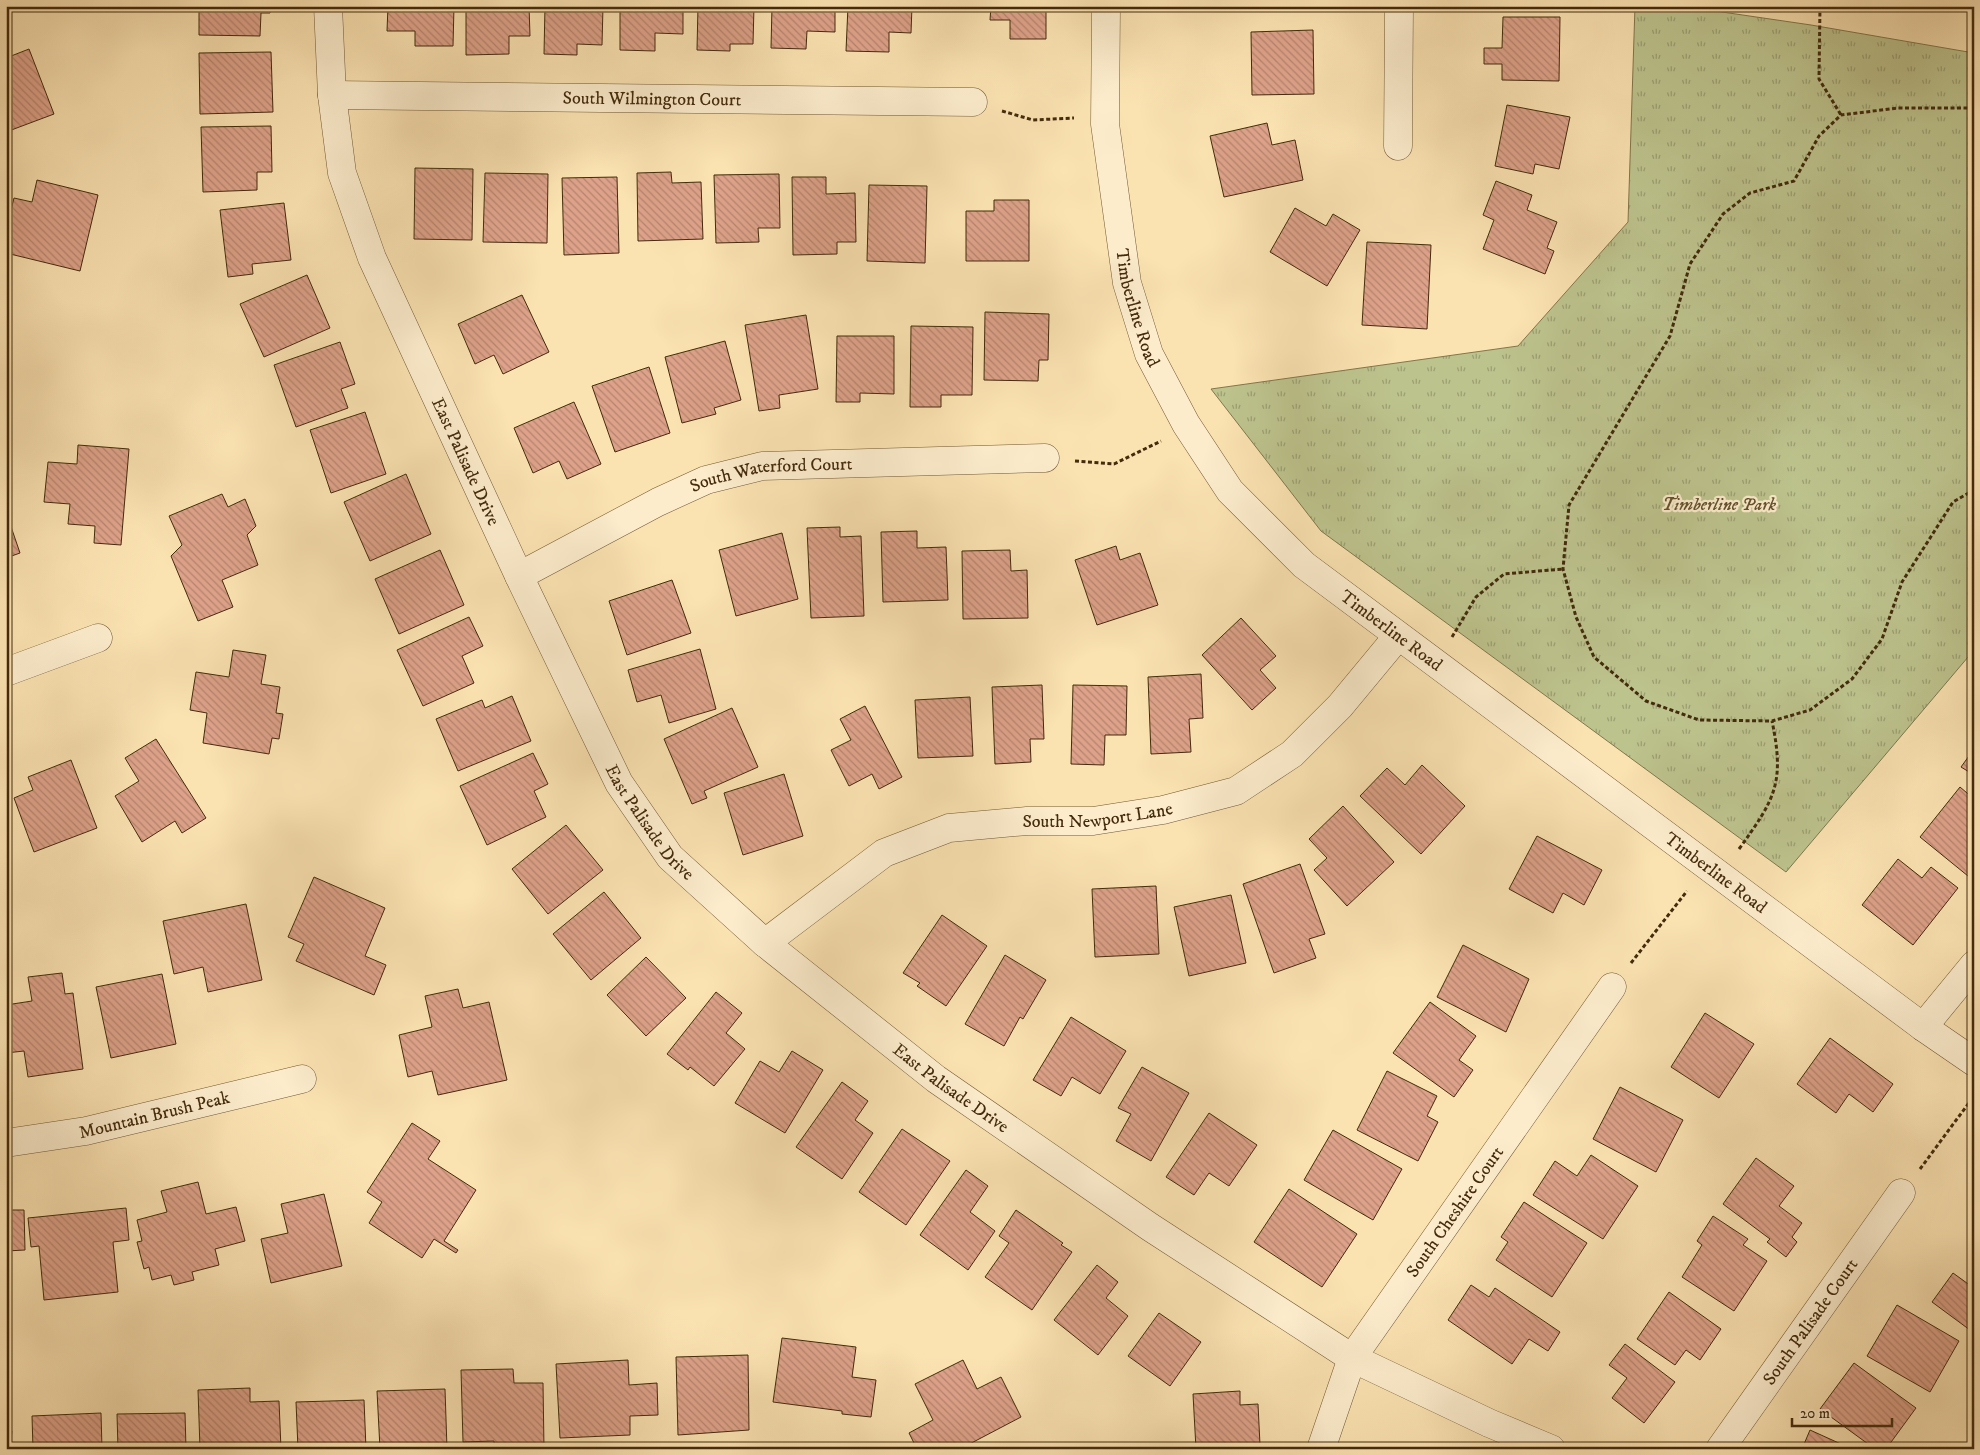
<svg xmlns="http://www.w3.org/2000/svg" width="1980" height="1455" font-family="'IM FELL DW Pica',serif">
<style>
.grass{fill:url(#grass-tufts);stroke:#80774c}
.building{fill:url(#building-back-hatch);stroke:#432b0c}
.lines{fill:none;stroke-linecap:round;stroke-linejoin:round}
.minor-casing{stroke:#715935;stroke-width:29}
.tertiary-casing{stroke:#715935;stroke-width:29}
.path{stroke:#432b0c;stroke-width:3;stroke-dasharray:4 2.5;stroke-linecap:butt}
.minor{stroke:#fceccc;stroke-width:28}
.tertiary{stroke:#fceccc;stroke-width:28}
.labels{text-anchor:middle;stroke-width:4.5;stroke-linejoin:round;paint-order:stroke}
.street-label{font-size:18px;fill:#432b0c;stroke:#fceccc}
.park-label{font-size:18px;font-style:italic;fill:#62512c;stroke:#fceccc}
</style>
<defs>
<pattern id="grass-tufts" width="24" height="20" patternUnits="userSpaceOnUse" patternTransform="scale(1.25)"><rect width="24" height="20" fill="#bdc38d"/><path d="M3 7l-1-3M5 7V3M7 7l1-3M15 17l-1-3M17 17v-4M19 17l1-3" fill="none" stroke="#9b9f72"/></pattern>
<pattern id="building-back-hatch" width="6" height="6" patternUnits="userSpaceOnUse" patternTransform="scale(1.25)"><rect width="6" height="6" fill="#dda289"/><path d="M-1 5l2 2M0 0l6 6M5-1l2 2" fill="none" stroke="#b5846e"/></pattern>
</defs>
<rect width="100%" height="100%" fill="#fbe2b1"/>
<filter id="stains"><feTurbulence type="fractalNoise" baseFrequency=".004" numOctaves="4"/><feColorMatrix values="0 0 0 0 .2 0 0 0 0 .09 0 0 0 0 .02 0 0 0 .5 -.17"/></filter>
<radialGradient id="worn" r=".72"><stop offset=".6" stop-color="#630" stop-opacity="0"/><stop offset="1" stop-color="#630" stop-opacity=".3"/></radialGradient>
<path class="grass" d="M 1635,6 L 1681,6 L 1811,25 L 1974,53 L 1974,650 L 1786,872 L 1321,531 L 1211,389 L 1518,346 L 1628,222 Z"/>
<path class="building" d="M 199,6 L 270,6 L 270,13 L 261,13 L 260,36 L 199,35 Z
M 388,6 L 454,6 L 453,46 L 415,46 L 415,31 L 387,31 Z
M 466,6 L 529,6 L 530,36 L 509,36 L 509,54 L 466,55 Z
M 545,6 L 603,6 L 602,45 L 577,44 L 577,55 L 544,54 Z
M 620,6 L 683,6 L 683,34 L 655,33 L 655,51 L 620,50 Z
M 698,6 L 754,6 L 753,44 L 730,44 L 730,51 L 697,50 Z
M 772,6 L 835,6 L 835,32 L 807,31 L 806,49 L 771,48 Z
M 848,6 L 912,6 L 911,33 L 889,32 L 889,52 L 846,51 Z
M 991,6 L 1046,6 L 1046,39 L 1010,39 L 1010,20 L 990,20 Z
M 1503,17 L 1560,17 L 1559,81 L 1502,80 L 1502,64 L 1484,64 L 1484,48 L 1502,48 Z
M 1313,30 L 1314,94 L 1252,95 L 1251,32 Z
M 29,49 L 54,114 L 6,132 L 6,58 Z
M 271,52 L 273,112 L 200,114 L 199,53 Z
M 1507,105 L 1570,117 L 1559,169 L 1535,164 L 1533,174 L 1495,166 Z
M 1267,123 L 1272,145 L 1295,140 L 1303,180 L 1224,197 L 1210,136 Z
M 271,126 L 272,172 L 257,172 L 257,190 L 203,192 L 201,127 Z
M 415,168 L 473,169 L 472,240 L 414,239 Z
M 671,172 L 672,183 L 701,182 L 703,239 L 638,241 L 637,173 Z
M 485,173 L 548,174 L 547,243 L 483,242 Z
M 779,174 L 780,228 L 758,228 L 759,242 L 716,243 L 714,175 Z
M 617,177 L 619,253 L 564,255 L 562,178 Z
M 792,177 L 826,177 L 826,194 L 855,193 L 856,242 L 837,242 L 837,254 L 793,255 Z
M 37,180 L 98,195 L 80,271 L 6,253 L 6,230 L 14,198 L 32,202 Z
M 1496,181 L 1532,195 L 1527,210 L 1557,222 L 1547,248 L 1554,251 L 1545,274 L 1483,249 L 1494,220 L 1483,215 Z
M 869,185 L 927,186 L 925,263 L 867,261 Z
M 994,200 L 1029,200 L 1029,261 L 966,261 L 966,211 L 994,211 Z
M 284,203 L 291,260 L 252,264 L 253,274 L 228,277 L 220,210 Z
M 1295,208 L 1326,226 L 1333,214 L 1360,230 L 1327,286 L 1270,252 Z
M 1367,242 L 1431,245 L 1427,329 L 1362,325 Z
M 307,275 L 330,328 L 264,357 L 240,304 Z
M 522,295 L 549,352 L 503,374 L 494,355 L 475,364 L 458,324 Z
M 985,312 L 1049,314 L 1048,360 L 1039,360 L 1038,381 L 984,380 Z
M 806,315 L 818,389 L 779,395 L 780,408 L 759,411 L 745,325 Z
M 911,326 L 973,327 L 972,395 L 941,395 L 941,407 L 910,407 Z
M 837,336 L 894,336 L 894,394 L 860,393 L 860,402 L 836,402 Z
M 725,341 L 741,400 L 714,408 L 716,414 L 682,423 L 665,357 Z
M 340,342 L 355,384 L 341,389 L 348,408 L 296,427 L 274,365 Z
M 649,367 L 670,433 L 615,452 L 592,386 Z
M 574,402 L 601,464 L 567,479 L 559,461 L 533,473 L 514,428 Z
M 365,412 L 386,474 L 331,493 L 310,430 Z
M 78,445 L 129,449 L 121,545 L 94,543 L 95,526 L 68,524 L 70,504 L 44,502 L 48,462 L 77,464 Z
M 406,474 L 431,534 L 370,561 L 344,502 Z
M 222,494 L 228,507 L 245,499 L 256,526 L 247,535 L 258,565 L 222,580 L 233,607 L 198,621 L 171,556 L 182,545 L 169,516 Z
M 6,512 L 20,553 L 6,558 Z
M 840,527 L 840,537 L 861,536 L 864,616 L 811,618 L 807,528 Z
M 917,531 L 917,548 L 946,547 L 948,600 L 883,602 L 881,532 Z
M 782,533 L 798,599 L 736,616 L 719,550 Z
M 1116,546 L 1120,560 L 1140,553 L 1158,605 L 1097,625 L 1075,560 Z
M 440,550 L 464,605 L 399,634 L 375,579 Z
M 1010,550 L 1011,571 L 1027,570 L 1028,618 L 963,619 L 962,551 Z
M 672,580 L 691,633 L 627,655 L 609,601 Z
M 469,617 L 483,646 L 462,656 L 474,683 L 423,706 L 397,650 Z
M 1241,618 L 1276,656 L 1260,670 L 1276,688 L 1252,710 L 1202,655 Z
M 700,649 L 716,709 L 669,723 L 661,695 L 637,702 L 628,670 Z
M 233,650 L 266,655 L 261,684 L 280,687 L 276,713 L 283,714 L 279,739 L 272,738 L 269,754 L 203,743 L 207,713 L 190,710 L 196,672 L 229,677 Z
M 1201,674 L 1203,718 L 1189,719 L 1191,752 L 1151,754 L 1148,677 Z
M 1042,685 L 1044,739 L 1030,739 L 1031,762 L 995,764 L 992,687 Z
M 1073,685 L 1127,686 L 1126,735 L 1105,735 L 1104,765 L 1071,764 Z
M 512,696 L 531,741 L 458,771 L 436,719 L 482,700 L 485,708 Z
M 970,697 L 973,756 L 918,758 L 915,700 Z
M 865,706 L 902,777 L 879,789 L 872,774 L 849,786 L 831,750 L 851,740 L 840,719 Z
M 732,708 L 758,767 L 704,791 L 707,798 L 692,804 L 664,739 Z
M 156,739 L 206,818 L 182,833 L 175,821 L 142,842 L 115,796 L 139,781 L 125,758 Z
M 1974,749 L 1974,775 L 1961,767 Z
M 533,753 L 548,784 L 534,791 L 546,817 L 487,845 L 460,786 Z
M 71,760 L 97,828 L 34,852 L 14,798 L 33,790 L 28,777 Z
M 1422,765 L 1465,806 L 1421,854 L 1360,796 L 1387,768 L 1405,785 Z
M 784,774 L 803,836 L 743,855 L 724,793 Z
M 1960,787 L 1974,799 L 1974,869 L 1968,876 L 1920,837 Z
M 1343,806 L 1394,862 L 1347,906 L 1314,870 L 1327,858 L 1309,839 Z
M 566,825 L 603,870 L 548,914 L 512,869 Z
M 1537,836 L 1602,870 L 1584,905 L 1563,893 L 1553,913 L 1509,889 Z
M 1898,859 L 1922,878 L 1931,867 L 1958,888 L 1913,945 L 1862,905 Z
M 1300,864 L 1325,934 L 1309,939 L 1316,958 L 1274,973 L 1243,884 Z
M 314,877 L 385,908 L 365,956 L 386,965 L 374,995 L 296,961 L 304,944 L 288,937 Z
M 1156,886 L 1159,954 L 1095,957 L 1092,889 Z
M 604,892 L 641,938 L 591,980 L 553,934 Z
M 1231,895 L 1246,963 L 1189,976 L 1174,907 Z
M 246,904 L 262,980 L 208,992 L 203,967 L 174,974 L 163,921 Z
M 942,915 L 987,946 L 946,1006 L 917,986 L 920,983 L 903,973 Z
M 1463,945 L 1529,979 L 1506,1032 L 1437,997 Z
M 1005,955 L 1046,980 L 1023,1019 L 1020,1017 L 1004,1046 L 965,1024 Z
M 646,957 L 686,998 L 646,1036 L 607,995 Z
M 62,973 L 65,994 L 73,993 L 83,1069 L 28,1077 L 24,1051 L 6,1053 L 6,1005 L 32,1001 L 28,977 Z
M 162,974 L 176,1044 L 111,1058 L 96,987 Z
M 458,989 L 463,1008 L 489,1002 L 507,1080 L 438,1095 L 432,1071 L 408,1077 L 399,1035 L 432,1027 L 425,996 Z
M 716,992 L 742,1013 L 726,1033 L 745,1049 L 714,1086 L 690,1067 L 688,1070 L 667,1054 Z
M 1430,1002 L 1476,1036 L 1459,1060 L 1473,1070 L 1454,1097 L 1393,1053 Z
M 1705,1013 L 1754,1044 L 1719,1098 L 1671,1067 Z
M 1071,1017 L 1126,1051 L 1100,1094 L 1072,1077 L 1061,1096 L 1033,1080 Z
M 1830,1038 L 1893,1084 L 1873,1112 L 1849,1094 L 1836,1113 L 1797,1084 Z
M 792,1051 L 823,1070 L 785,1133 L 735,1103 L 760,1061 L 779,1072 Z
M 1142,1067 L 1189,1093 L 1151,1161 L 1116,1141 L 1131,1114 L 1118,1108 Z
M 1387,1071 L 1437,1096 L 1427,1116 L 1438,1122 L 1418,1161 L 1357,1130 Z
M 842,1082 L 868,1101 L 855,1120 L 873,1133 L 842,1179 L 796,1147 Z
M 1620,1087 L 1683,1120 L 1656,1172 L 1593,1139 Z
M 1209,1113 L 1257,1145 L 1229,1186 L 1209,1173 L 1194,1195 L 1166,1177 Z
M 412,1123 L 440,1141 L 428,1159 L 476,1190 L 444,1241 L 458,1250 L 456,1253 L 434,1239 L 422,1258 L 369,1223 L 382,1202 L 367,1192 Z
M 902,1129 L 950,1161 L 906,1225 L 859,1192 Z
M 1333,1130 L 1402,1169 L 1373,1220 L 1304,1180 Z
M 1591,1155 L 1638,1186 L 1603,1239 L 1533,1195 L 1555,1161 L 1577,1176 Z
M 1756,1158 L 1794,1186 L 1779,1206 L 1802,1223 L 1792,1237 L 1797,1242 L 1786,1257 L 1767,1242 L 1770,1239 L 1723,1204 Z
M 966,1170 L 988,1186 L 970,1212 L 995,1231 L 968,1270 L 920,1235 Z
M 198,1182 L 206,1214 L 236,1207 L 245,1241 L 215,1249 L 219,1265 L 192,1272 L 194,1280 L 174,1285 L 171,1275 L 152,1280 L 149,1267 L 144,1269 L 137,1242 L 142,1241 L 137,1220 L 167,1212 L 161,1191 Z
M 1289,1189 L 1357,1234 L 1322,1287 L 1254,1242 Z
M 324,1194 L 342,1266 L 271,1283 L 261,1239 L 288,1233 L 281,1204 Z
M 1524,1202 L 1587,1243 L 1552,1297 L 1496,1260 L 1508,1242 L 1501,1237 Z
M 126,1208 L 129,1240 L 113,1242 L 118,1292 L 44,1300 L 39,1246 L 31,1247 L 28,1218 Z
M 6,1210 L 24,1210 L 25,1250 L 6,1251 Z
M 1016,1210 L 1063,1243 L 1061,1245 L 1072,1252 L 1032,1310 L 985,1277 L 1009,1243 L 999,1236 Z
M 1713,1216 L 1748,1239 L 1743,1245 L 1767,1261 L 1734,1311 L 1682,1277 L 1702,1245 L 1697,1241 Z
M 1097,1265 L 1118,1282 L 1106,1298 L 1128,1316 L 1098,1355 L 1054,1320 Z
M 1953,1273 L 1971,1286 L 1974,1281 L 1974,1333 L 1932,1302 Z
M 1471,1285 L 1489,1297 L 1495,1288 L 1560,1332 L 1548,1351 L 1529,1339 L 1512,1364 L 1448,1320 Z
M 1669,1292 L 1721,1329 L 1700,1360 L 1686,1350 L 1675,1365 L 1637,1339 Z
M 1897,1305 L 1959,1341 L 1930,1392 L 1867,1356 Z
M 1159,1313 L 1201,1342 L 1170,1386 L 1128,1356 Z
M 782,1338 L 856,1347 L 852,1377 L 876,1380 L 871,1417 L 842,1414 L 842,1411 L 773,1402 Z
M 1625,1344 L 1675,1382 L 1644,1423 L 1612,1398 L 1627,1378 L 1609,1365 Z
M 748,1355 L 749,1430 L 678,1435 L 676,1357 Z
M 628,1360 L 629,1385 L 657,1383 L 658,1415 L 630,1416 L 630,1435 L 560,1438 L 556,1364 Z
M 963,1360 L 977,1389 L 1001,1377 L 1021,1417 L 960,1449 L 917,1449 L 909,1433 L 933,1420 L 915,1384 Z
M 1854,1363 L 1916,1408 L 1886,1449 L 1875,1449 L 1820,1409 Z
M 513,1369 L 514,1383 L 543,1383 L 544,1449 L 494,1449 L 494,1441 L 463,1442 L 461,1370 Z
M 250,1388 L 250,1402 L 279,1401 L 281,1449 L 200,1449 L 198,1390 Z
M 445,1389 L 447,1449 L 380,1449 L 377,1391 Z
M 1240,1391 L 1240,1405 L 1258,1404 L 1260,1445 L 1196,1449 L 1193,1394 Z
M 364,1400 L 366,1449 L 298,1449 L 296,1402 Z
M 101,1413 L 102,1449 L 33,1449 L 32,1416 Z
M 185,1413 L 186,1449 L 118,1449 L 117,1414 Z
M 6,1430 L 12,1431 L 10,1449 L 6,1449 Z
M 1810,1430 L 1852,1449 L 1802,1449 Z"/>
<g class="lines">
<defs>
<g id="minor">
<path id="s1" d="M 328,6 L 332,95 L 342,173 L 372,258 L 519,576 L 619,783 L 670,857 L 765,943 L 936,1079 L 1150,1227 L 1352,1358 L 1489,1423 L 1551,1449"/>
<path id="s2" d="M 332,95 L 973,102"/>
<path d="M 1398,146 L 1399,6"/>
<path id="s3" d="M 519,576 L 658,502 L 706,480 L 762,466 L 1045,458"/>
<path d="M 6,672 L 98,638"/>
<path id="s4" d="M 765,943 L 884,853 L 949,828 L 1027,821 L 1093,821 L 1163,810 L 1236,791 L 1292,754 L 1340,706 L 1398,636"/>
<path d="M 1923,1027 L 1974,965"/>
<path id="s5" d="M 6,1143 L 86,1131 L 302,1079"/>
<path id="s6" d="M 1321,1449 L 1352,1358 L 1612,987"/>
<path id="s7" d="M 1720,1449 L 1901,1193"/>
</g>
<g id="tertiary">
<path id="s8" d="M 1106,6 L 1105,124 L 1127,283 L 1149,354 L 1186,424 L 1230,491 L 1304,565 L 1923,1027 L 1974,1062"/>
</g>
</defs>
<use href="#minor" class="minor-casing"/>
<use href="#tertiary" class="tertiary-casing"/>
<path class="path" d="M 1820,6 L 1819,79 L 1841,115
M 1974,108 L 1898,108 L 1841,115 L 1819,136 L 1794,181 L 1750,193 L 1723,214 L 1690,264 L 1670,336 L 1569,505 L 1563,569 L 1576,617 L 1594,657 L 1646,701 L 1699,720 L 1772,721 L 1810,710 L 1852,679 L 1882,639 L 1902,582 L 1953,502 L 1974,490
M 1002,111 L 1033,120 L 1074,118
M 1075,461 L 1114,464 L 1161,441
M 1452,637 L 1476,597 L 1504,574 L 1563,569
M 1739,849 C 1775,799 1785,783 1772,721
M 1631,963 L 1687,891
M 1920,1169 L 1974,1096"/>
<use href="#minor" class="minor"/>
<use href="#tertiary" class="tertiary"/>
</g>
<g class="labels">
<g class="street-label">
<text dy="6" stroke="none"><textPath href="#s2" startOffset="320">South Wilmington Court</textPath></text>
<text dy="6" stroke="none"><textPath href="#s8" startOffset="305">Timberline Road</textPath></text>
<text dy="6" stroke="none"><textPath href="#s1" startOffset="482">East Palisade Drive</textPath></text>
<text dy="6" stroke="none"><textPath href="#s3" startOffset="276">South Waterford Court</textPath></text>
<text dy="6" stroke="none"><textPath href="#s8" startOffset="726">Timberline Road</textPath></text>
<text dy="6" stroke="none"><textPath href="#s4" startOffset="368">South Newport Lane</textPath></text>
<text dy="6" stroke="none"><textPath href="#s1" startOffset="888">East Palisade Drive</textPath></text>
<text dy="6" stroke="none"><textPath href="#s8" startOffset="1131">Timberline Road</textPath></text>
<text dy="6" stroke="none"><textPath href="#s1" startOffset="1292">East Palisade Drive</textPath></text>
<text dy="6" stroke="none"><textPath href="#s5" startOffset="151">Mountain Brush Peak</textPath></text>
<text dy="6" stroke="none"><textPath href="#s6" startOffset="275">South Cheshire Court</textPath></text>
<text dy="6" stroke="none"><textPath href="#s7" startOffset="156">South Palisade Court</textPath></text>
</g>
<g class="park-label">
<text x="1719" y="510">Timberline Park</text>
</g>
</g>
<rect width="1980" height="1455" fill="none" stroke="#fbe2b1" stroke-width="25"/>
<rect x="8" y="8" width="1965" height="1440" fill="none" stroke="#432b0c" stroke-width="2.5"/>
<rect x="12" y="12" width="1955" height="1430" fill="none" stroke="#432b0c"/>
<path d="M1792 1418v8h100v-8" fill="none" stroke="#432b0c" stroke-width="2.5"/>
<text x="1800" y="1418" font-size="15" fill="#432b0c" stroke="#fceccc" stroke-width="4" paint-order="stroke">20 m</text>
<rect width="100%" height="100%" filter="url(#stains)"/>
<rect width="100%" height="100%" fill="url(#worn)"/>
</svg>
